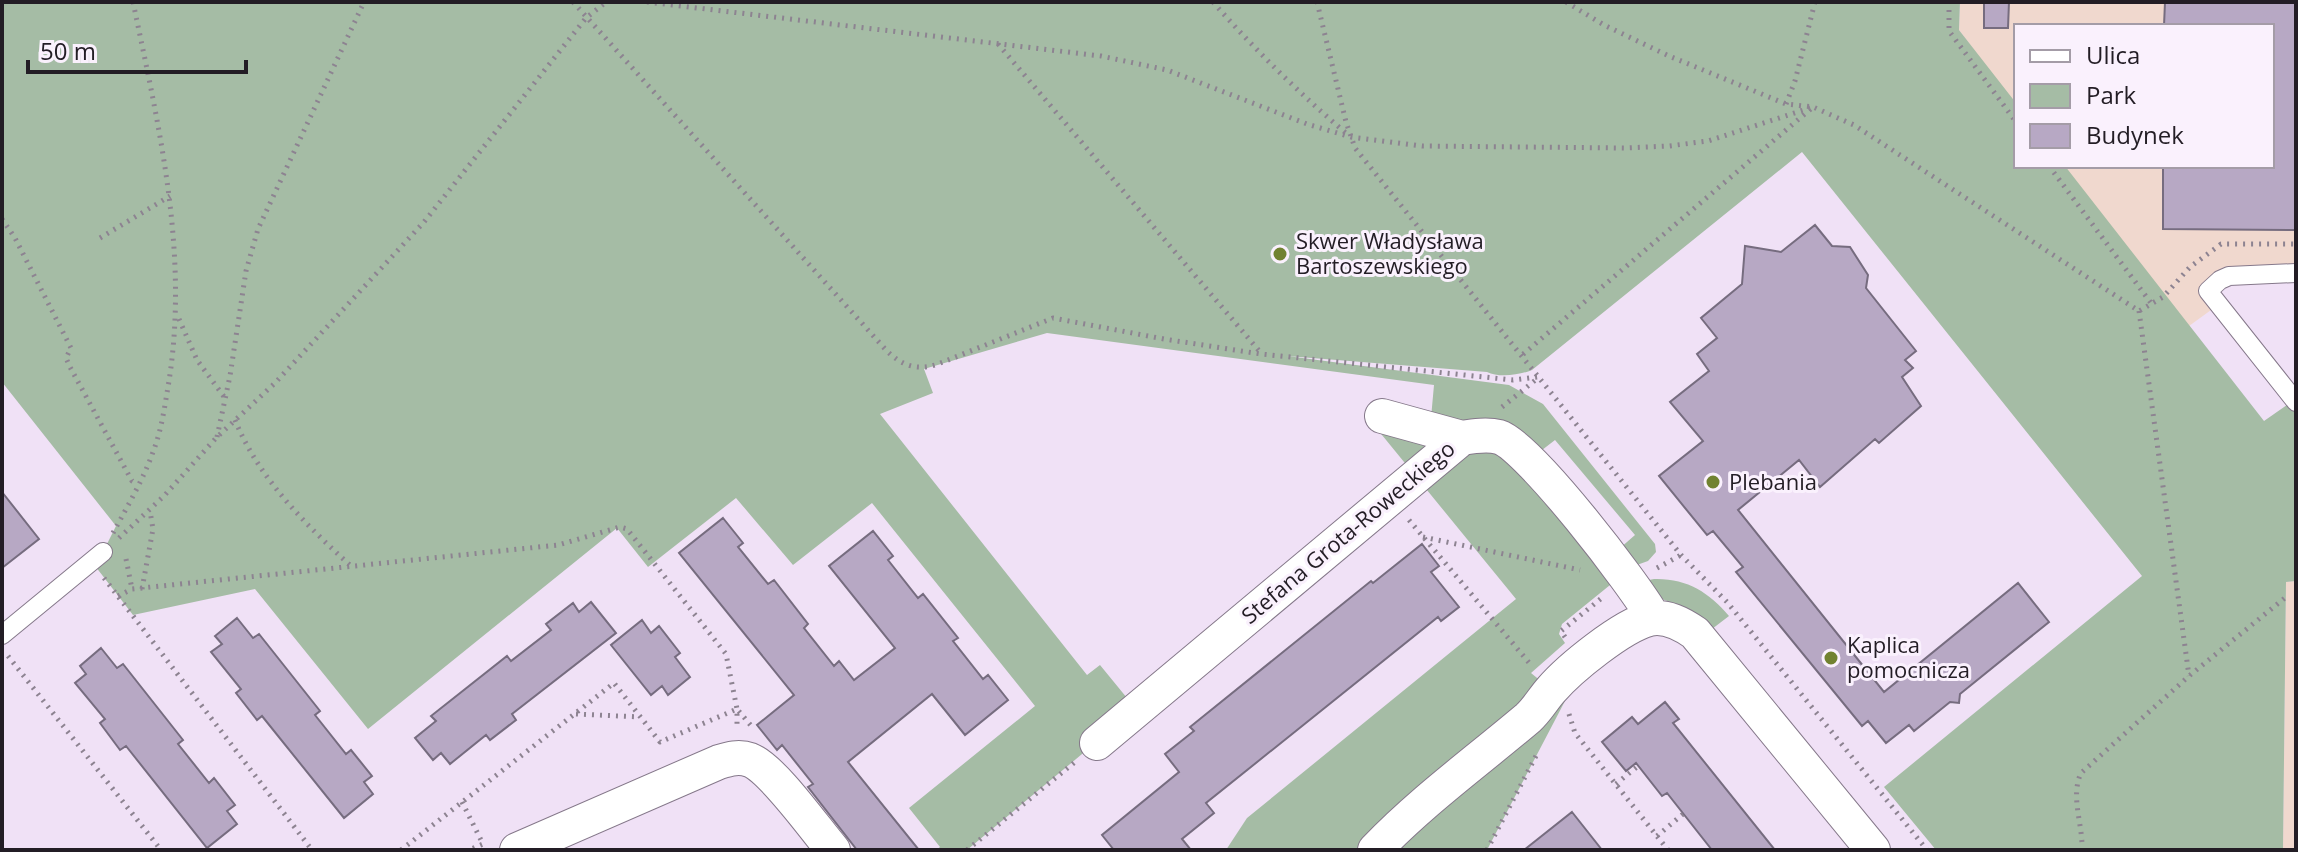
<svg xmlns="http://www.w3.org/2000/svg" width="2298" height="852" font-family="'Open Sans',sans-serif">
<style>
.commercial{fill:#f0d8ce}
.green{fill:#a5bca5}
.building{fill:#b7a8c4;stroke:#766c7f;stroke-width:2}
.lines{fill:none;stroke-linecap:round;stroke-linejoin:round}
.service-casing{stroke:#85788a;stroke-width:20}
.minor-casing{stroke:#85788a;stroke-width:36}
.path{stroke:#8d8391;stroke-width:5;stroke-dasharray:2 6;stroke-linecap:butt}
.service{stroke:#fff;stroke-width:18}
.minor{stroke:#fff;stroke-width:34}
.poi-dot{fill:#718231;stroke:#faf1fd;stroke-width:3}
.labels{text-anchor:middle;stroke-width:6;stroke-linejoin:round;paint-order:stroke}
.poi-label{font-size:22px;fill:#231d25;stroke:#faf1fd;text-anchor:start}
.street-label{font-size:22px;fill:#231d25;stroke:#faf1fd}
</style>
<rect width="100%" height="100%" fill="#f0e1f6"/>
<path class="commercial" d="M 1960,2 L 2296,2 L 2296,273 L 2220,280 L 2218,305 L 2189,326 L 2060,166 L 2272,166 L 2272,26 L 2016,26 L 2016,106 L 1959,30 Z
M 2296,581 L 2296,850 L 2283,850 L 2286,582 Z"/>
<path class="green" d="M 2,2 L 1960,2 L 1959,30 L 2016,103 L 2016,166 L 2065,166 L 2264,421 L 2294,400 L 2296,402 L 2296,581 L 2286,582 L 2283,850 L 1936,850 L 1884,787 L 2142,576 L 1802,152 L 1532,370 C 1520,375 1499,378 1487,372 L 1287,356 L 1509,385 L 1543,404 L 1655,544 L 1656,552 L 1648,561 L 1634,566 L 1619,549 L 1635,535 L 1555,440 L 1520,467 L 1615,581 L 1562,624 L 1559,634 L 1565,643 L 1531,673 L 1565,701 L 1487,850 L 1226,850 L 1247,818 L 1516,599 L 1373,424 L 1430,429 L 1434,385 L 1047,333 L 924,369 L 933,393 L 880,414 L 1087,675 L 1100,665 L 1136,709 L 967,850 L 936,850 L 940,847 L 909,808 L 1035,706 L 872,503 L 793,565 L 736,498 L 648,567 L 617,528 L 368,729 L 255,589 L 133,615 L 92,562 L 103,552 L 116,526 L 2,382 Z
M 1654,579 C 1686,578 1709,592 1729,616 L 1712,629 L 1687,608 L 1659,598 L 1644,581 Z"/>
<path class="building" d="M 1984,2 L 2009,2 L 2008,28 L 1984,28 Z
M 2165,2 L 2296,2 L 2296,230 L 2163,229 L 2163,166 L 2272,166 L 2272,26 L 2164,26 Z
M 1815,225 L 1832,246 L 1850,247 L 1868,275 L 1866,288 L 1916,351 L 1905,360 L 1913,368 L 1902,377 L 1921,406 L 1879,443 L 1875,439 L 1820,487 L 1799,460 L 1738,510 L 1884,692 L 2018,583 L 2049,622 L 1960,694 L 1959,703 L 1950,702 L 1914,731 L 1909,725 L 1886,743 L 1868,721 L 1862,726 L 1736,572 L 1743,567 L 1713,531 L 1707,535 L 1659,476 L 1703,441 L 1670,402 L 1709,371 L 1697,354 L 1717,338 L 1701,318 L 1742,284 L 1745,246 L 1781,252 Z
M 2,492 L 39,539 L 2,568 Z
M 723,518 L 743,543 L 738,547 L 768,584 L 774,580 L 808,624 L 804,628 L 834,666 L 839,661 L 854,680 L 895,648 L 829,566 L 873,531 L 893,556 L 888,560 L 918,598 L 923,594 L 958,638 L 953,641 L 983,679 L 988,675 L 1008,700 L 965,735 L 932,694 L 848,762 L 919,850 L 857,850 L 808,787 L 813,784 L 782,745 L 777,750 L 757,725 L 794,695 L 679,553 Z
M 1422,544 L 1439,566 L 1431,572 L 1459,607 L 1441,621 L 1438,617 L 1206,803 L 1214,813 L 1182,839 L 1191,850 L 1114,850 L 1102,835 L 1179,772 L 1165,754 L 1194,731 L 1190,727 L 1371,581 L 1373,583 Z
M 591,602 L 616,633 L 512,714 L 516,720 L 490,740 L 486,735 L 450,764 L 441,753 L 433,760 L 415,738 L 436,721 L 431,716 L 507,656 L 511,661 L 551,630 L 546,624 L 573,603 L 579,612 Z
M 237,618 L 253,638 L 259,634 L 320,711 L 315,715 L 346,754 L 351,750 L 372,776 L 364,782 L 373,794 L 344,818 L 262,716 L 257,720 L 236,693 L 241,689 L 211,652 L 222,644 L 215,636 Z
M 642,620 L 651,633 L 659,626 L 680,653 L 675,657 L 690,677 L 668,695 L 662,686 L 651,695 L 611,645 Z
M 101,648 L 117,668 L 123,664 L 183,740 L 178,744 L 209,783 L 214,778 L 235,805 L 227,811 L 237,824 L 207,848 L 126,746 L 120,750 L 100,723 L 105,719 L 75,683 L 86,674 L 80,666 Z
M 1665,702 L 1679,719 L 1673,723 L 1775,850 L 1712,850 L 1667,793 L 1662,796 L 1636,763 L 1626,771 L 1602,742 L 1632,717 L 1638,724 Z
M 1572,812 L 1602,850 L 1524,850 Z"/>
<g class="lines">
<defs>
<path id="service" d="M 2296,273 L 2229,276 L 2220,280 L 2208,291 L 2296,402
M 2,635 L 103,552"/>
<path id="minor" d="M 1382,416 L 1462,438
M 1097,743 L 1462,438 C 1474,436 1487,434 1499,437 C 1529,446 1635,585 1653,617
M 517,850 L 719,762 C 729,759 739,756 750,760 C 773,769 815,829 833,850
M 1375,850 C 1422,801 1476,762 1528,718 C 1537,710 1543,699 1551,690 C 1570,668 1622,626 1649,619 C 1666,615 1682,624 1695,633 L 1873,850"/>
</defs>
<use href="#service" class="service-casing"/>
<use href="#minor" class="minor-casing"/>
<path class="path" d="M 573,2 L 886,350 C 902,366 917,371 938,364 L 1053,318 L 1164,339 L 1261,354 L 1513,380 L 1538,377
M 647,2 L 1101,56 L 1167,70 L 1307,124 L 1351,137 L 1422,146 L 1624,148 L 1669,146 L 1708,141 L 1813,107 L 1521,356
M 1213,2 C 1255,50 1299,93 1347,134
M 1317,2 L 1346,122 L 1355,148 L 1681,555 L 1727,602 L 1927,850
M 1566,2 L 1604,25 L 1669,56 L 1786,104 L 1813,107 L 1854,125 L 2139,311 L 2163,297 L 2190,267 L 2221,244 L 2296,244
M 1949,2 L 1949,31 L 2016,122
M 998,44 L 1261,353
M 1786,104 L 1795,81 L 1815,2
M 2049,166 L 2151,303
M 2,219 L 15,238 L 71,348 L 66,358 L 70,367 L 132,481 L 138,484
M 100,238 L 170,196
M 2139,311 L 2189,676
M 179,319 L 197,360 L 225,398
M 1502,407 L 1538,378
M 235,420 C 259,479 306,525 352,567
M 217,437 L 230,376 L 246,271 L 258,229 L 364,2
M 1409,520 L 1531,665
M 113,533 C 127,507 143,480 153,452 C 162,429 165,404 169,381 C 189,253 159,127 133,2
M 1423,537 L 1580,570
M 119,538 L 164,496 L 216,438 L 275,383 L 424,222 L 586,18 L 606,2
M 126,559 L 132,589
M 1657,568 L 1681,555
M 104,578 L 312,850
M 142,589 L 153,529 L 150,511
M 118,596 L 132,589 L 558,545 L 620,527 L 627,529 L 726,654 L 737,709 L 737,729
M 1565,637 L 1561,631 L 1603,597
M 8,656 L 161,850
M 576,714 L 640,717
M 1569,714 L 1575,733 L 1668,850
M 1616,784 L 1638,766
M 462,802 L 483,844 L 469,850
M 1657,836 L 1683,814
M 401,850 L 614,683 L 660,742 L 737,709 L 753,728
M 967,850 L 1075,762
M 1487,850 L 1538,752
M 2082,850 C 2083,824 2070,797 2081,773 L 2189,676 L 2286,597"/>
<use href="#service" class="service"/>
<use href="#minor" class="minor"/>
</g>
<g class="poi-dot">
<circle cx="1280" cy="254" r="8"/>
<circle cx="1713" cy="482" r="8"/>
<circle cx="1831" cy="658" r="8"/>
</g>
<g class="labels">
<g class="poi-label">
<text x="1296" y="249">Skwer Władysława<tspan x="1296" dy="25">Bartoszewskiego</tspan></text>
<text x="1729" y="490">Plebania</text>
<text x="1847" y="653">Kaplica<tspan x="1847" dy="25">pomocnicza</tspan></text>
</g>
<g class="street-label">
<text transform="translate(1348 532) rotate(-40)" y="8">Stefana Grota-Roweckiego</text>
</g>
</g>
<rect width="2298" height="852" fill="none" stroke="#231d25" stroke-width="8"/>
<rect x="2014" y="24" width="260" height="144" fill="#faf1fd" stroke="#a49ca7" stroke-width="2"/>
<rect x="2030" y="50" width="40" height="12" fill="#ffffff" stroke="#a49ca7" stroke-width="2"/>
<text x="2086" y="64" font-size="24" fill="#231d25">Ulica</text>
<rect x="2030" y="84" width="40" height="24" fill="#a5bca5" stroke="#a49ca7" stroke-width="2"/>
<text x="2086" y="104" font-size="24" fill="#231d25">Park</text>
<rect x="2030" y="124" width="40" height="24" fill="#b7a8c4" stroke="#a49ca7" stroke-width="2"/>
<text x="2086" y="144" font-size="24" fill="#231d25">Budynek</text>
<path d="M28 60v12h218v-12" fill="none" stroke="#231d25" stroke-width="4"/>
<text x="40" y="60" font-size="24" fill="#231d25" stroke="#faf1fd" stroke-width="6" paint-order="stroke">50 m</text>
</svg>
